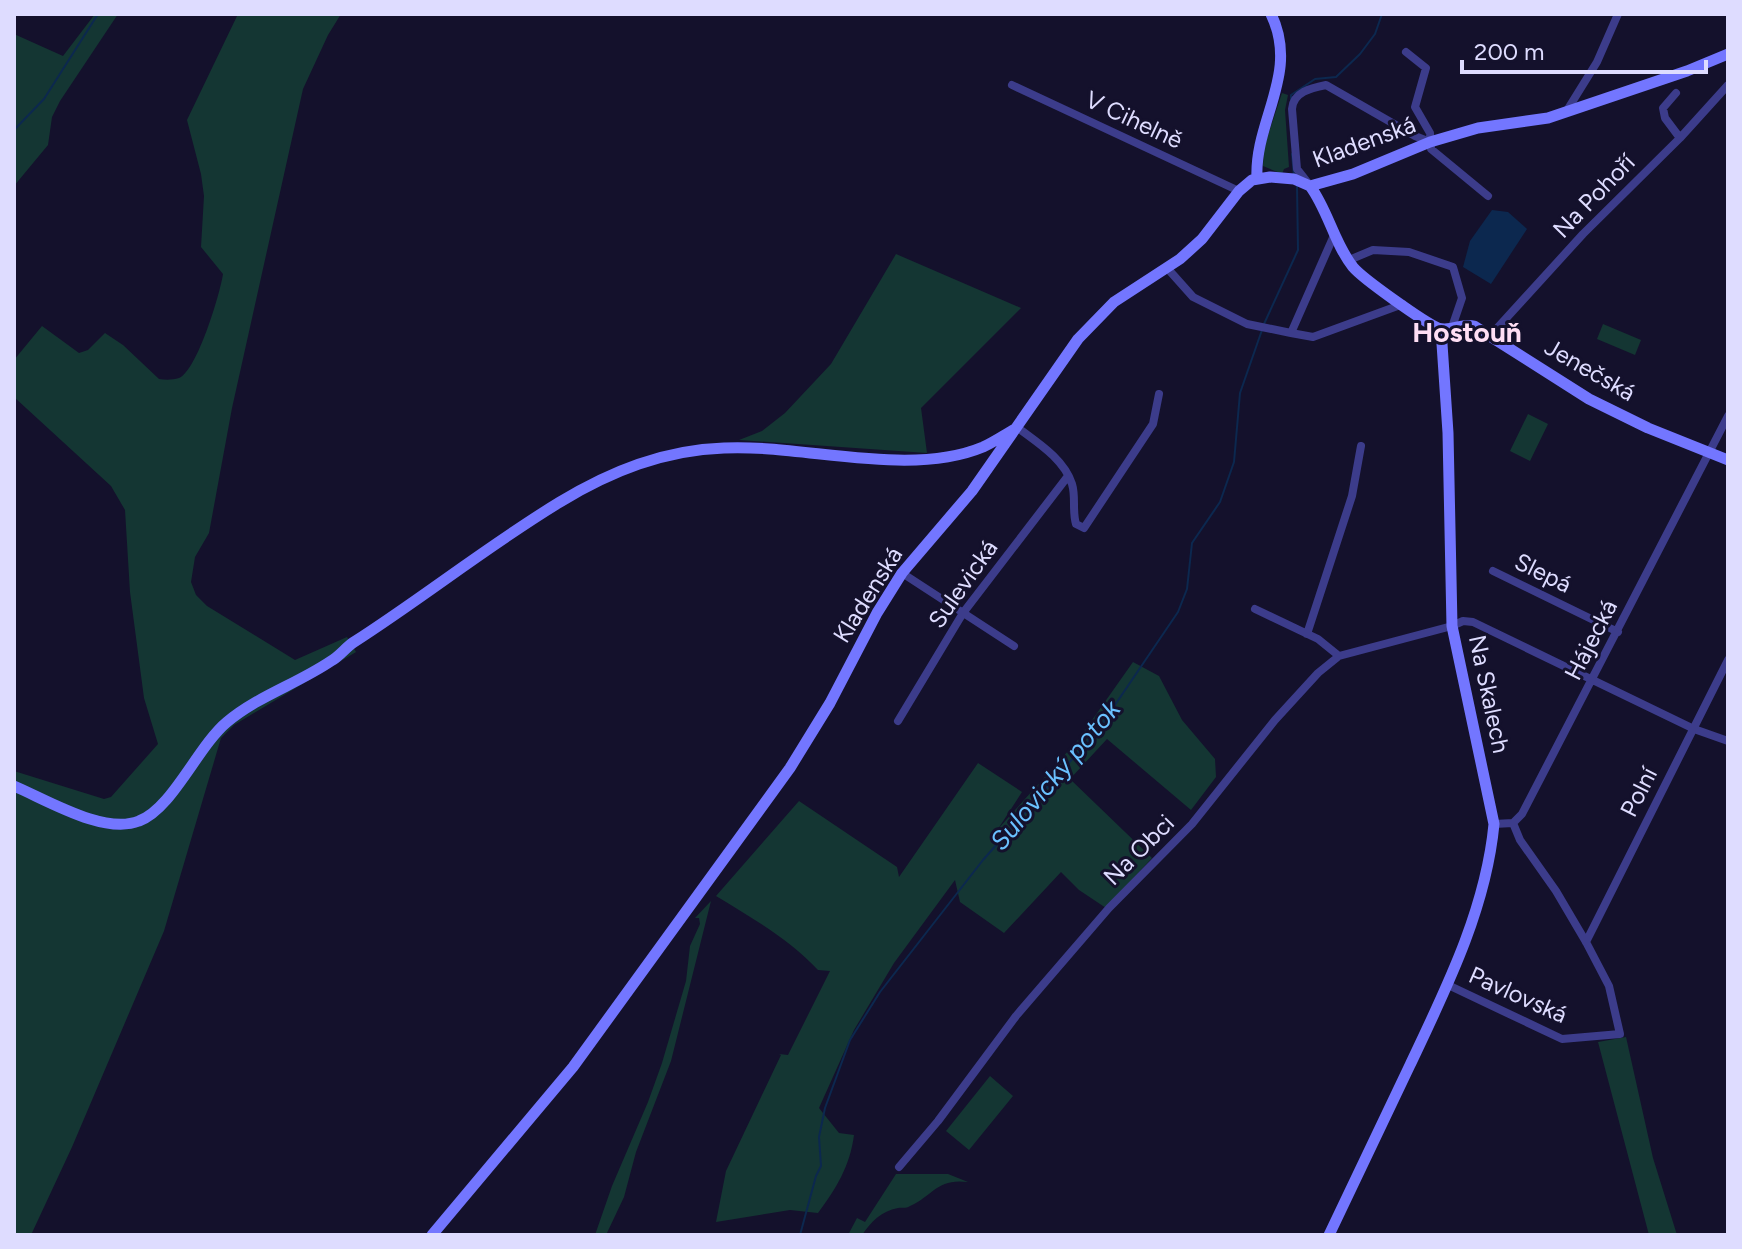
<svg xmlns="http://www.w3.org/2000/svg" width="1742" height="1249" font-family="Figtree,sans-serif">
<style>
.green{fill:#143633}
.water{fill:#0c284f}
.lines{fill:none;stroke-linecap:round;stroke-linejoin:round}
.stream{stroke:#0c284f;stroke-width:2}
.street{stroke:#3c3c8b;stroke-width:8}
.secondary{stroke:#7376ff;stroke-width:11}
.labels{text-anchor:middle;stroke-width:6;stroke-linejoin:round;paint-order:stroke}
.street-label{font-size:24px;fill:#dedcff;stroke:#14112c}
.water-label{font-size:26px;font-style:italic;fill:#6ac1ff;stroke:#14112c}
.quarter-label{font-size:28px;font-weight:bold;fill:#ffdef4;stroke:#14112c}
</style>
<rect width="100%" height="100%" fill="#14112c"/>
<path class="green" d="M 95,14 L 118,14 L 60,101 L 52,117 L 48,145 L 14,186 L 14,34 L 63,56 Z
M 238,14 L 341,14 L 328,35 L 303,89 L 232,408 L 209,533 L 195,557 L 191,582 L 196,595 L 207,606 L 295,660 L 347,637 L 356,652 L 234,725 L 221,738 L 164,931 L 72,1147 L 31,1235 L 14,1235 L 14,771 L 104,799 L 111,797 L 158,744 L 144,698 L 130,592 L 125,510 L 111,486 L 14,397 L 14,360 L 42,326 L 79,353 L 88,350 L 105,333 L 123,345 L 159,379 C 165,380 173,380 179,378 C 197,371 220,294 223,274 L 201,247 L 204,196 L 201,174 L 187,120 Z
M 1282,93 L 1288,95 L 1285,110 L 1289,167 L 1284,169 L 1282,174 L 1263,166 L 1264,147 Z
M 896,254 L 1021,308 L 921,408 L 927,453 L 739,440 L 762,431 L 785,413 L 831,364 Z
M 1603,324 L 1641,340 L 1635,355 L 1597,339 Z
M 1528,414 L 1548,424 L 1530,461 L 1510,451 Z
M 1133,662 L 1159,676 L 1182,720 L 1215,759 L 1216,777 L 1191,810 L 1107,739 L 1070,779 L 1152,858 L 1106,908 L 1079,890 L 1061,872 L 1004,933 L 960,902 L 955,880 L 894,963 L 854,1030 L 819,1108 L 839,1133 L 854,1135 C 850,1166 836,1189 818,1213 L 790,1210 L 716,1222 L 726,1171 L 781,1055 L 779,1054 L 788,1055 L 830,971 L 818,970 C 789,939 752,918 716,896 L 799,801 L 897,867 L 899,877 L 978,763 L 1022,792 L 998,829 L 1078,740 Z
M 711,901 L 671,1061 L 636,1152 L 624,1197 L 606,1235 L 595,1235 L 612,1186 L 648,1102 L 662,1063 L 686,981 L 690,946 L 700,924 L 699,918 L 695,918 Z
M 1626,1037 L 1653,1158 L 1677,1235 L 1649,1235 L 1598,1042 Z
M 990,1076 L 1013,1096 L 969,1150 L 946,1131 Z
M 896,1174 L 948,1174 L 968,1182 C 937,1178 934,1195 910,1206 C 905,1209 903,1207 898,1208 C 881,1211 871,1222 862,1235 L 848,1235 L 857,1218 L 865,1222 Z"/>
<path class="water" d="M 1492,210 L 1508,212 L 1527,229 L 1491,284 L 1463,267 L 1470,241 Z"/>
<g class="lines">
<path class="stream" d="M 1291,100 L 1291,95 L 1315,79 L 1336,77 L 1360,54 L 1375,34 L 1382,14
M 14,130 L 44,99 L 98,14
M 1292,154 L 1294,176
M 1264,324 L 1298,250 L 1297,186
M 800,1235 L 816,1176 L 821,1166 L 819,1137 L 825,1108 L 850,1040 L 880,992 L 983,860 L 1098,730 L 1178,612 L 1187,589 L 1192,543 L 1220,502 L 1234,462 L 1240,393 L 1262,330"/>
<path class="street" d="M 1406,52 L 1426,68 L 1415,107 L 1430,133 L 1431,149 L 1488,196
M 1012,85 L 1239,191
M 1676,93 L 1663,108 L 1665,118 L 1680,138
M 1566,112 L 1597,62 L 1618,14
M 1308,183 L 1297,169 L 1292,109 C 1293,92 1311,88 1326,85 L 1415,136 L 1430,142
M 1349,260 L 1373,250 L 1409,252 L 1453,267 L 1462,298 L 1451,330
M 1168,269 L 1193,297 L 1247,324 L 1291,333 L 1313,337 L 1403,304
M 1291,333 L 1335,233
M 1490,336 L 1583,234 L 1680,138 L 1728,85
M 1018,428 C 1038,443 1064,459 1072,484 C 1076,497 1072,511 1076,524 L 1084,528 L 1153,424 L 1159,394
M 1493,571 L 1618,632
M 902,573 L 1014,646
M 1255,609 L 1318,639 L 1339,656
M 1307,634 L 1352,496 L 1361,446
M 898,721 L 963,613 L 1068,476
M 1494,824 L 1513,823 L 1522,814 L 1728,416
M 1586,942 L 1728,660
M 1448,985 L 1562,1039 L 1620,1034 L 1609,986 L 1586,942 L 1556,891 L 1520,840 L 1513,823
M 899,1167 L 938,1121 L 1016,1016 L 1109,908 L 1192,824 L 1275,720 L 1318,673 L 1339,656 L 1452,626 L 1463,621 L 1473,622 L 1694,729 L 1728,741"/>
<path class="secondary" d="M 1257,179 C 1254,120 1300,74 1271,14
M 1310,186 C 1328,210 1334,243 1353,267 C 1363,279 1424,322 1438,328 C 1451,332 1461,323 1474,326 L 1589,399 L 1648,428 L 1728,460
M 14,786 C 47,800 104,835 139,821 C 172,809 198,746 227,722 C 258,696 297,684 331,661 C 340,656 346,647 354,642 C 424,597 489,545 560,502 C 611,471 664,450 724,448 C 803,444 909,478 983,447 C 994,442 1004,435 1015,429
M 432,1235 L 573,1067 L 790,768 L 830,703 L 877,613 L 902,573 L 972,491 L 1078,339 L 1114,302 L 1180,259 L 1202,239 L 1239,191 L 1252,180 L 1270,177 L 1294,179 L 1310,186 L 1353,174 L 1430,142 L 1478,128 L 1548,118 L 1687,71 L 1728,54
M 1329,1235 C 1356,1178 1383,1121 1410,1065 C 1446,989 1486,909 1494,824 L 1452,626 L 1448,433 L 1441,329"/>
</g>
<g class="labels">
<g class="street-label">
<text transform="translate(1134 120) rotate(25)" y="8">V Cihelně</text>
<text transform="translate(1364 142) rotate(-20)" y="8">Kladenská</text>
<text transform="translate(1594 196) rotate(-46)" y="8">Na Pohoří</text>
<text transform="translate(1590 370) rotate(30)" y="8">Jenečská</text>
<text transform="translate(1543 573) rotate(26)" y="8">Slepá</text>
<text transform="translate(963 584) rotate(-55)" y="8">Sulevická</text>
<text transform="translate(868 595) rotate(-58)" y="8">Kladenská</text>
<text transform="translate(1591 640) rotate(-63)" y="8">Hájecká</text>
<text transform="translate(1489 694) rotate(78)" y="8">Na Skalech</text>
<text transform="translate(1639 792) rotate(-63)" y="8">Polní</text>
<text transform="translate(1139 850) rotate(-45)" y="8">Na Obci</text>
<text transform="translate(1518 995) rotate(24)" y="8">Pavlovská</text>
</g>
<g class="water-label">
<text transform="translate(1055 775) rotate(-50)" y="9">Sulovický potok</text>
</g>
<g class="quarter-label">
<text x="1467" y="342">Hostouň</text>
</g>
</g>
<rect width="1742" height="1249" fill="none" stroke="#dedcff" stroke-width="32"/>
<path d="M1462 60v12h244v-12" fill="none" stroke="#dedcff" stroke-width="4"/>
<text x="1474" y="60" font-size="24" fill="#dedcff" stroke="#14112c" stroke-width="6" paint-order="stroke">200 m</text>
</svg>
